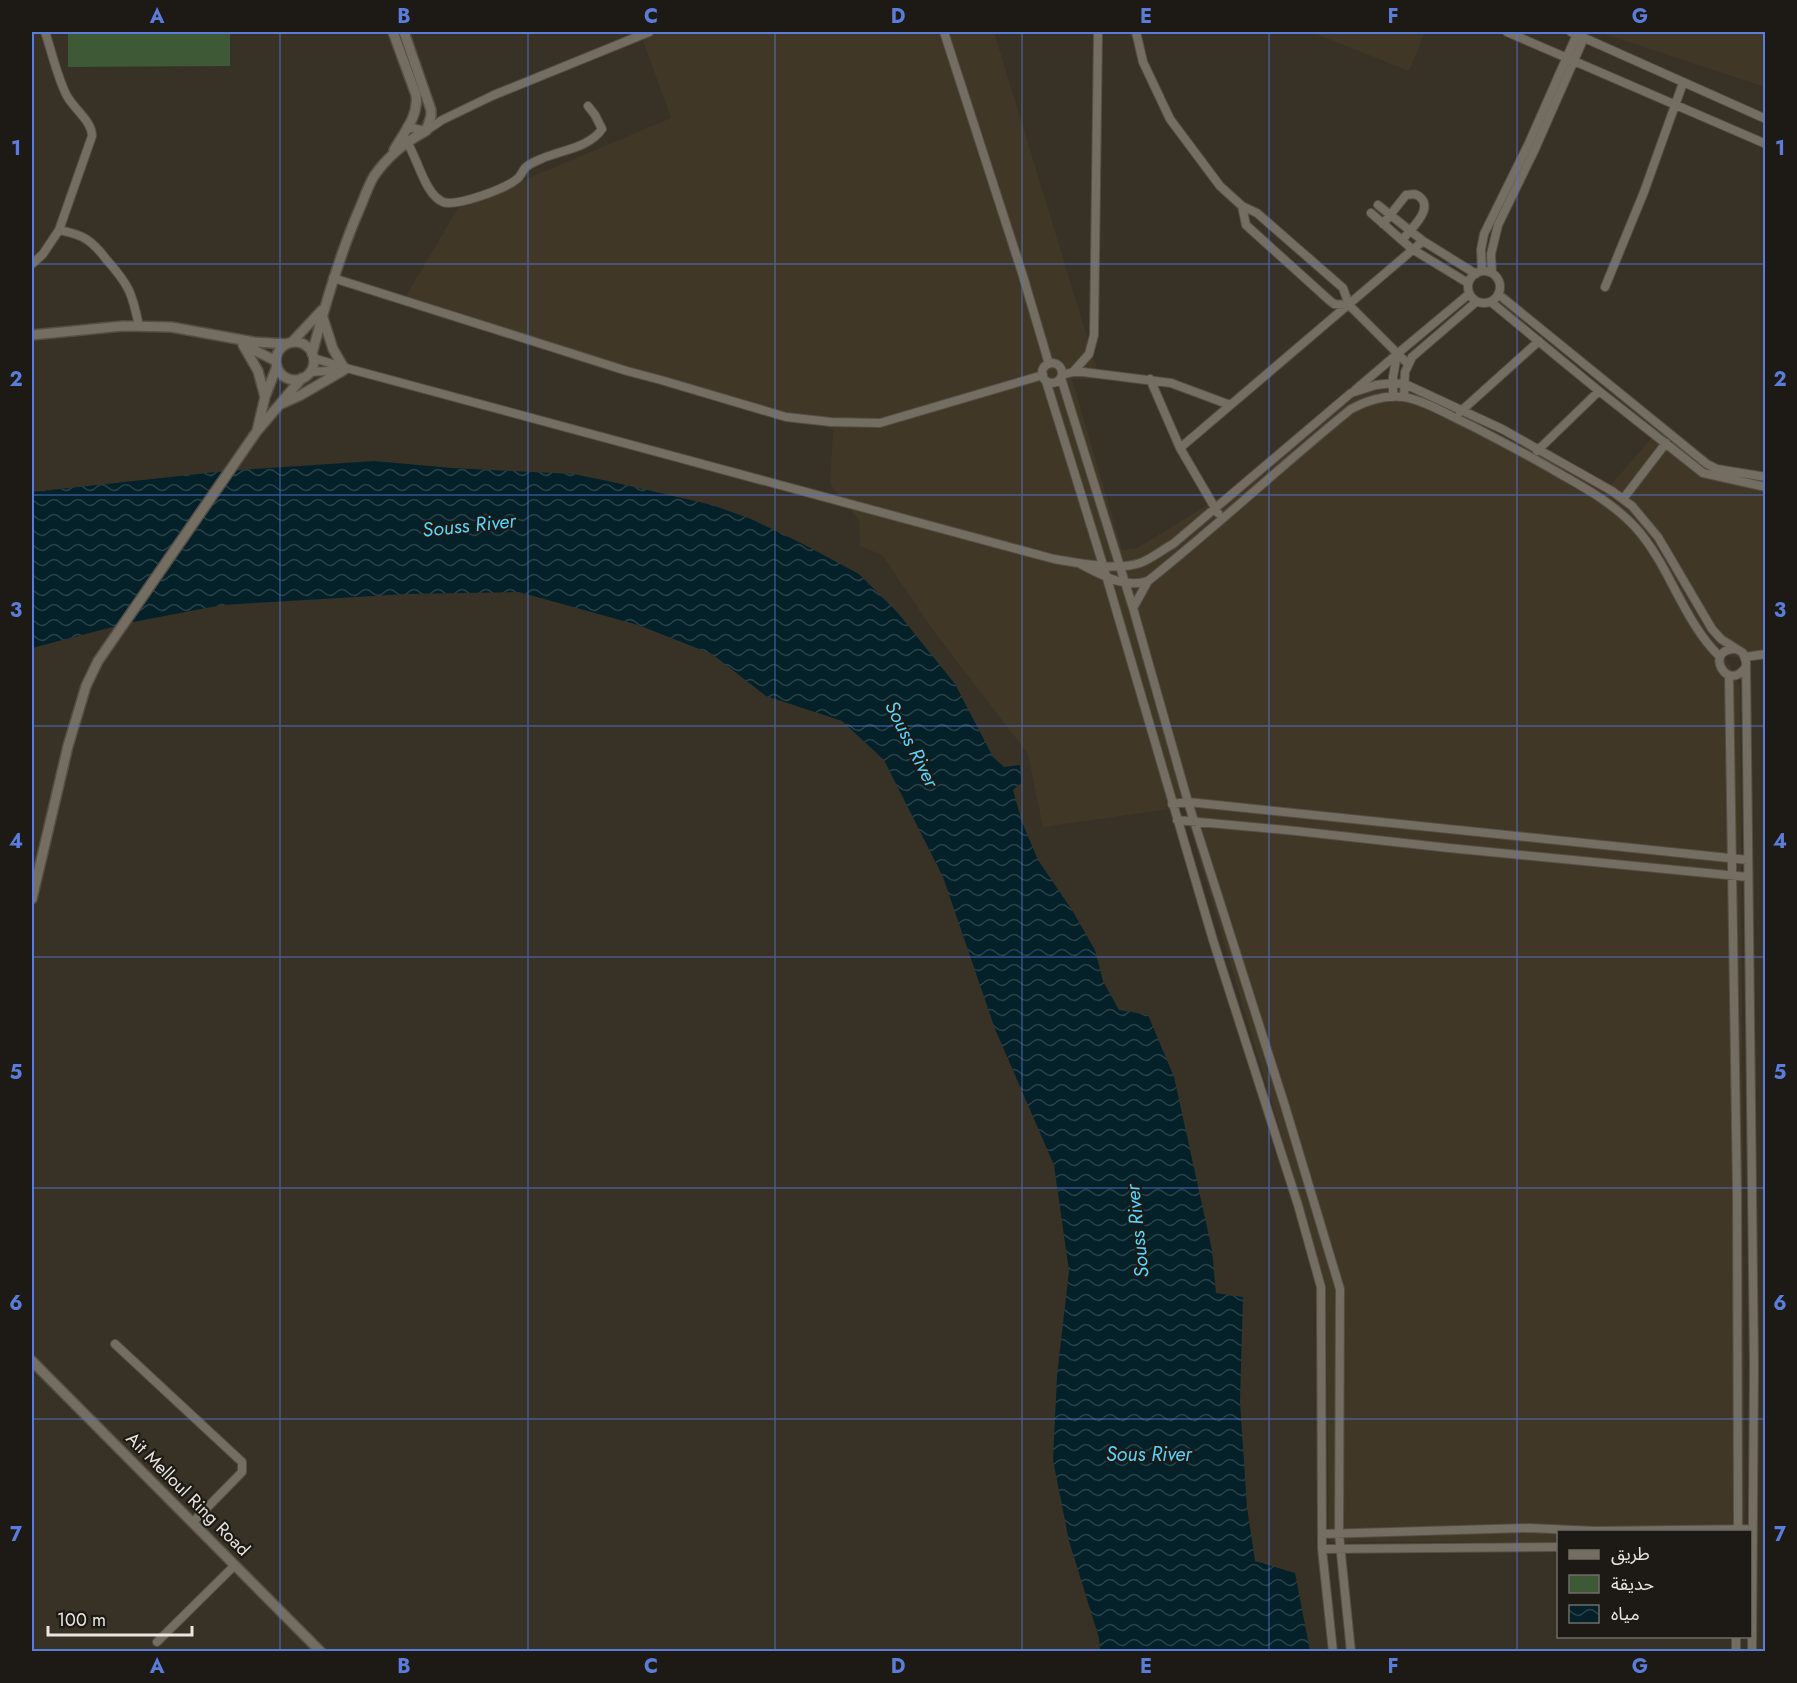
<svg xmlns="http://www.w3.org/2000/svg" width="1797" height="1683" font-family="Jost,'Noto Sans Arabic',sans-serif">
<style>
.built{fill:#413726}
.park{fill:#3d5935}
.water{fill:url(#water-waves)}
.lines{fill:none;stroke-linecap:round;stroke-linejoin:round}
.minor-casing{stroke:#544e45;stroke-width:10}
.tertiary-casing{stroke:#544e45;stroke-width:12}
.minor{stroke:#746d61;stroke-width:8}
.tertiary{stroke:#746d61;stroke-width:9}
.grid{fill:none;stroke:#5a7cda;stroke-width:1.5;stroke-opacity:0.55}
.labels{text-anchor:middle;stroke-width:4.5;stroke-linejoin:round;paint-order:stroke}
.street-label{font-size:18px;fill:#eae6df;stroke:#1d1a15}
.water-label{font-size:20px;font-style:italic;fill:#53d5fe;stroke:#1d1a15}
.neatline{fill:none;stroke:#5a7cda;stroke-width:2}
.grid-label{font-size:20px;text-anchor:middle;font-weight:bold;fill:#5a7cda}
</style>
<defs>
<pattern id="water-waves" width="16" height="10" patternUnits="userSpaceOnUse" patternTransform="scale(1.5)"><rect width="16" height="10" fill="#04212a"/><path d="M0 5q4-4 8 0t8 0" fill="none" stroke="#294148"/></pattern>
</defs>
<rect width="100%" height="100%" fill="#383126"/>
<path class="built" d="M 657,32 L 994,32 L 1100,379 L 1072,379 L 1122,550 L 1137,548 L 1245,482 L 1352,397 L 1376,387 L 1395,383 L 1608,488 L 1656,433 L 1707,472 L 1765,487 L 1765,661 L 1725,656 L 1740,687 L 1745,1531 L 1558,1532 L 1558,1542 L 1329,1542 L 1326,1285 L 1184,807 L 1043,827 L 1028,754 L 933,630 L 882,555 L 860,546 L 859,520 L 830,484 L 833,430 L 824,425 L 404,299 L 458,208 L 671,118 L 642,38 Z
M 1311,32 L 1425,32 L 1409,71 Z
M 1598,32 L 1765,32 L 1765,87 Z"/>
<path class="park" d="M 68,32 L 230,32 L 230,66 L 68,67 Z"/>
<path class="water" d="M 374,461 L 452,468 L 573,474 L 608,481 L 712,505 L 751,519 L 801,543 L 859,574 L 898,613 L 955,684 L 993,757 L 1004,767 L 1020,765 L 1021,783 L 1013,790 L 1022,822 L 1038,860 L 1072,910 L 1095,950 L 1103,981 L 1119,1010 L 1148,1015 L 1174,1077 L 1212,1250 L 1216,1293 L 1243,1297 L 1240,1402 L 1247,1507 L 1255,1561 L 1295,1573 L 1310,1651 L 1100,1651 L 1099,1638 L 1069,1541 L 1053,1460 L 1057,1376 L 1069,1271 L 1054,1165 L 995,1029 L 943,877 L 884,760 L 842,721 L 766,696 L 712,654 L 638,625 L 519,592 L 407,594 L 222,605 L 128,623 L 32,648 L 32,492 L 226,471 Z"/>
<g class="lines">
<defs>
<path id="minor" d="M 944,32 L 1023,276 L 1049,364
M 1136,32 L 1143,62 L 1170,119 L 1220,186 L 1242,206 L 1257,213 L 1343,288 L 1349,305 L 1408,364
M 1507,32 L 1766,144
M 1571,32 L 1766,119
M 407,127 L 426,131 L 442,120 L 494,95 L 649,32
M 405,139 C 417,155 424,194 443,202 C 456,207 505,189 517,179 C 520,177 522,172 525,168 C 529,164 536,161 541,159 C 561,150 589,148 602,129 L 595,115 L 588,106
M 1378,205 L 1423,241 L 1476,274
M 1242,206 L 1246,225 L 1329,300 L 1334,304 L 1349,305
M 1371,213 L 1412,249 L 1468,283
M 1383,224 L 1406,195 C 1412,194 1416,193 1421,198 C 1433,210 1410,230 1402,240
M 59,230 C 67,232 78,234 86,239 C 94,244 100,251 106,259 C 129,285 132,292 139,326
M 32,264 L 43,254 L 59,230 L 92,136 C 92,121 74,109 67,96 C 57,77 52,52 45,32
M 1482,271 L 1481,250 L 1484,234 L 1528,145 L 1577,34
M1468 287a16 16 0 1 1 32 0a16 16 0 1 1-32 0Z
M 1492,273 L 1491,254 L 1498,225 L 1535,149 L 1584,38
M 333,278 L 627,371 L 661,380 L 786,417 L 831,422 L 880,423 L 1043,375
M 1605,287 L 1644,192 L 1683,83
M 1498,294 L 1707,464 L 1717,469 L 1766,477
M 1491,302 L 1599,391 L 1703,473 L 1766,487
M 313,358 L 350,369 L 1054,559 C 1078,563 1117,571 1140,563 C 1151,559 1162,550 1173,544 L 1351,393 L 1376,385 L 1393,383 L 1405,384 L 1502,429 L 1612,491 L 1632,506 L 1658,537 L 1712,629 L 1721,639 L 1743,653 L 1746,662 L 1754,1364 L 1752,1652
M1042 373a10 10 0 1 1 20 0a10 10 0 1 1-20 0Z
M 310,372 L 343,370
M 1073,372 L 1089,354 L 1094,335 L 1098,32
M 1062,375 L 1073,372 L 1083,372 L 1171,383 L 1230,405
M 1061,378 L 1133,608 L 1188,802 L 1285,1106 L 1340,1289 L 1339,1534 L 1351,1652
M 1150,379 L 1180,448
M 1046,381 L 1103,565 L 1213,940 L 1298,1205 L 1321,1287 L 1322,1549 L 1333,1652
M 1355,390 L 1396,355
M 1393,397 L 1393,377 L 1397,354 L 1469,294
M 1404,397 L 1405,372 L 1412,357 L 1476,302
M 1460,412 L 1539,341
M 1537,451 L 1599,391
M 1623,499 L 1666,443
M 1218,513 L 1180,448 L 1423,241
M 1082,565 C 1102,575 1125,589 1148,581 C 1217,526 1282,465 1351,409 C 1366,401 1385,395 1403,397 C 1422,399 1452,417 1470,425 C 1501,441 1532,457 1562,475 C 1589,490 1615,505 1636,528 C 1670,566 1683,621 1720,657
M 1133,608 L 1148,581
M 1734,649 C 1704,650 1727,693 1745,668
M 1745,657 L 1766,654
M 1729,675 L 1737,1192 L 1738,1532
M 1172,804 L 1188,802 L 1748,860
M 1177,820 L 1296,831 L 1449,848 L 1748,877
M 115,1344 L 242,1462 L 242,1472 L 193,1522
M 1322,1534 L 1529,1528 L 1595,1531 L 1753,1529
M 1322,1549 L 1558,1547
M 157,1642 L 235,1565
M 1736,1652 L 1736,1636"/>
<path id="tertiary" d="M 393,32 L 416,95 C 419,116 404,132 394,150
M 322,315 L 333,349 L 344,368
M 32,335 L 123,326 L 171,327 L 254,342 L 287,344
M 292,342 L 322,310
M276 361a19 19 0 1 1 38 0a19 19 0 1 1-38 0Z
M 243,345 L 258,371 L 265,397
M 244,345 L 276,361
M 312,354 C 325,305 339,256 359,210 C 364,199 368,186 374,176 C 388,156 405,142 426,131 L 431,116 L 431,110 L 404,32
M 281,404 L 299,396 L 344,370
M 257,431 L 265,397 L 277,366
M 32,899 L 68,746 L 86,686 L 98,661 L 257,431 L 302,378
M 32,1361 L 321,1652"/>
</defs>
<use href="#minor" class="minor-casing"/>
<use href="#tertiary" class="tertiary-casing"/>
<use href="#minor" class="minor"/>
<use href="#tertiary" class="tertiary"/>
</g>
<path class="grid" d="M 280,32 L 280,1652M 528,32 L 528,1652M 775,32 L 775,1652M 1022,32 L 1022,1652M 1269,32 L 1269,1652M 1517,32 L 1517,1652M 32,264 L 1766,264M 32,495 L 1766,495M 32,726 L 1766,726M 32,957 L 1766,957M 32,1188 L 1766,1188M 32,1419 L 1766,1419"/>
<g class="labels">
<g class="street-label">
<text transform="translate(188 1494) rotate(45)" y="6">Ait Melloul Ring Road</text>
</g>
<g class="water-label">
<text transform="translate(469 525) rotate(-6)" y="7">Souss River</text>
<text transform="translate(912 744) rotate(63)" y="7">Souss River</text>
<text transform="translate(1137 1231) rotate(-96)" y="7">Souss River</text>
<text x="1149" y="1461">Sous River</text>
</g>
</g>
<rect width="1797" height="1683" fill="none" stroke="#1d1a15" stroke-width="66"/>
<rect x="1557" y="1530" width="195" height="108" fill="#1d1a15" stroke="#6f6c66" stroke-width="1.5"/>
<rect x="1569" y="1550" width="30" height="9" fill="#746d61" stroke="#6f6c66" stroke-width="1.5"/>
<text x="1611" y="1560" font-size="18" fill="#eae6df">طريق</text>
<rect x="1569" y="1575" width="30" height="18" fill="#3d5935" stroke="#6f6c66" stroke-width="1.5"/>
<text x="1611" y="1590" font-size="18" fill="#eae6df">حديقة</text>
<rect x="1569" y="1605" width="30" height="18" fill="url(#water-waves)" stroke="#6f6c66" stroke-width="1.5"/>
<text x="1611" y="1620" font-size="18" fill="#eae6df">مياه</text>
<path d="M48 1626v9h144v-9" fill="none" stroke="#eae6df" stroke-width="3"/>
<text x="57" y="1626" font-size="18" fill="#eae6df" stroke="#1d1a15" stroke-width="4.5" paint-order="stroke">100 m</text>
<rect x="33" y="33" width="1731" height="1617" class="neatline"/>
<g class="grid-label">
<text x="157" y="23">A</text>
<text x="404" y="23">B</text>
<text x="651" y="23">C</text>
<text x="898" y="23">D</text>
<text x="1146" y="23">E</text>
<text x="1393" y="23">F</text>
<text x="1640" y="23">G</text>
<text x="16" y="155">1</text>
<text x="1780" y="155">1</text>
<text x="16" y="386">2</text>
<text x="1780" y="386">2</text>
<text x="16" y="617">3</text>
<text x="1780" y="617">3</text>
<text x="16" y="848">4</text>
<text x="1780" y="848">4</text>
<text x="16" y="1079">5</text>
<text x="1780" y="1079">5</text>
<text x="16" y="1310">6</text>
<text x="1780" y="1310">6</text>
<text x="16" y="1541">7</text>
<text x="1780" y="1541">7</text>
<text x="157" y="1673">A</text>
<text x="404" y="1673">B</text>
<text x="651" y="1673">C</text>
<text x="898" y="1673">D</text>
<text x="1146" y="1673">E</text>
<text x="1393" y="1673">F</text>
<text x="1640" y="1673">G</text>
</g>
</svg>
